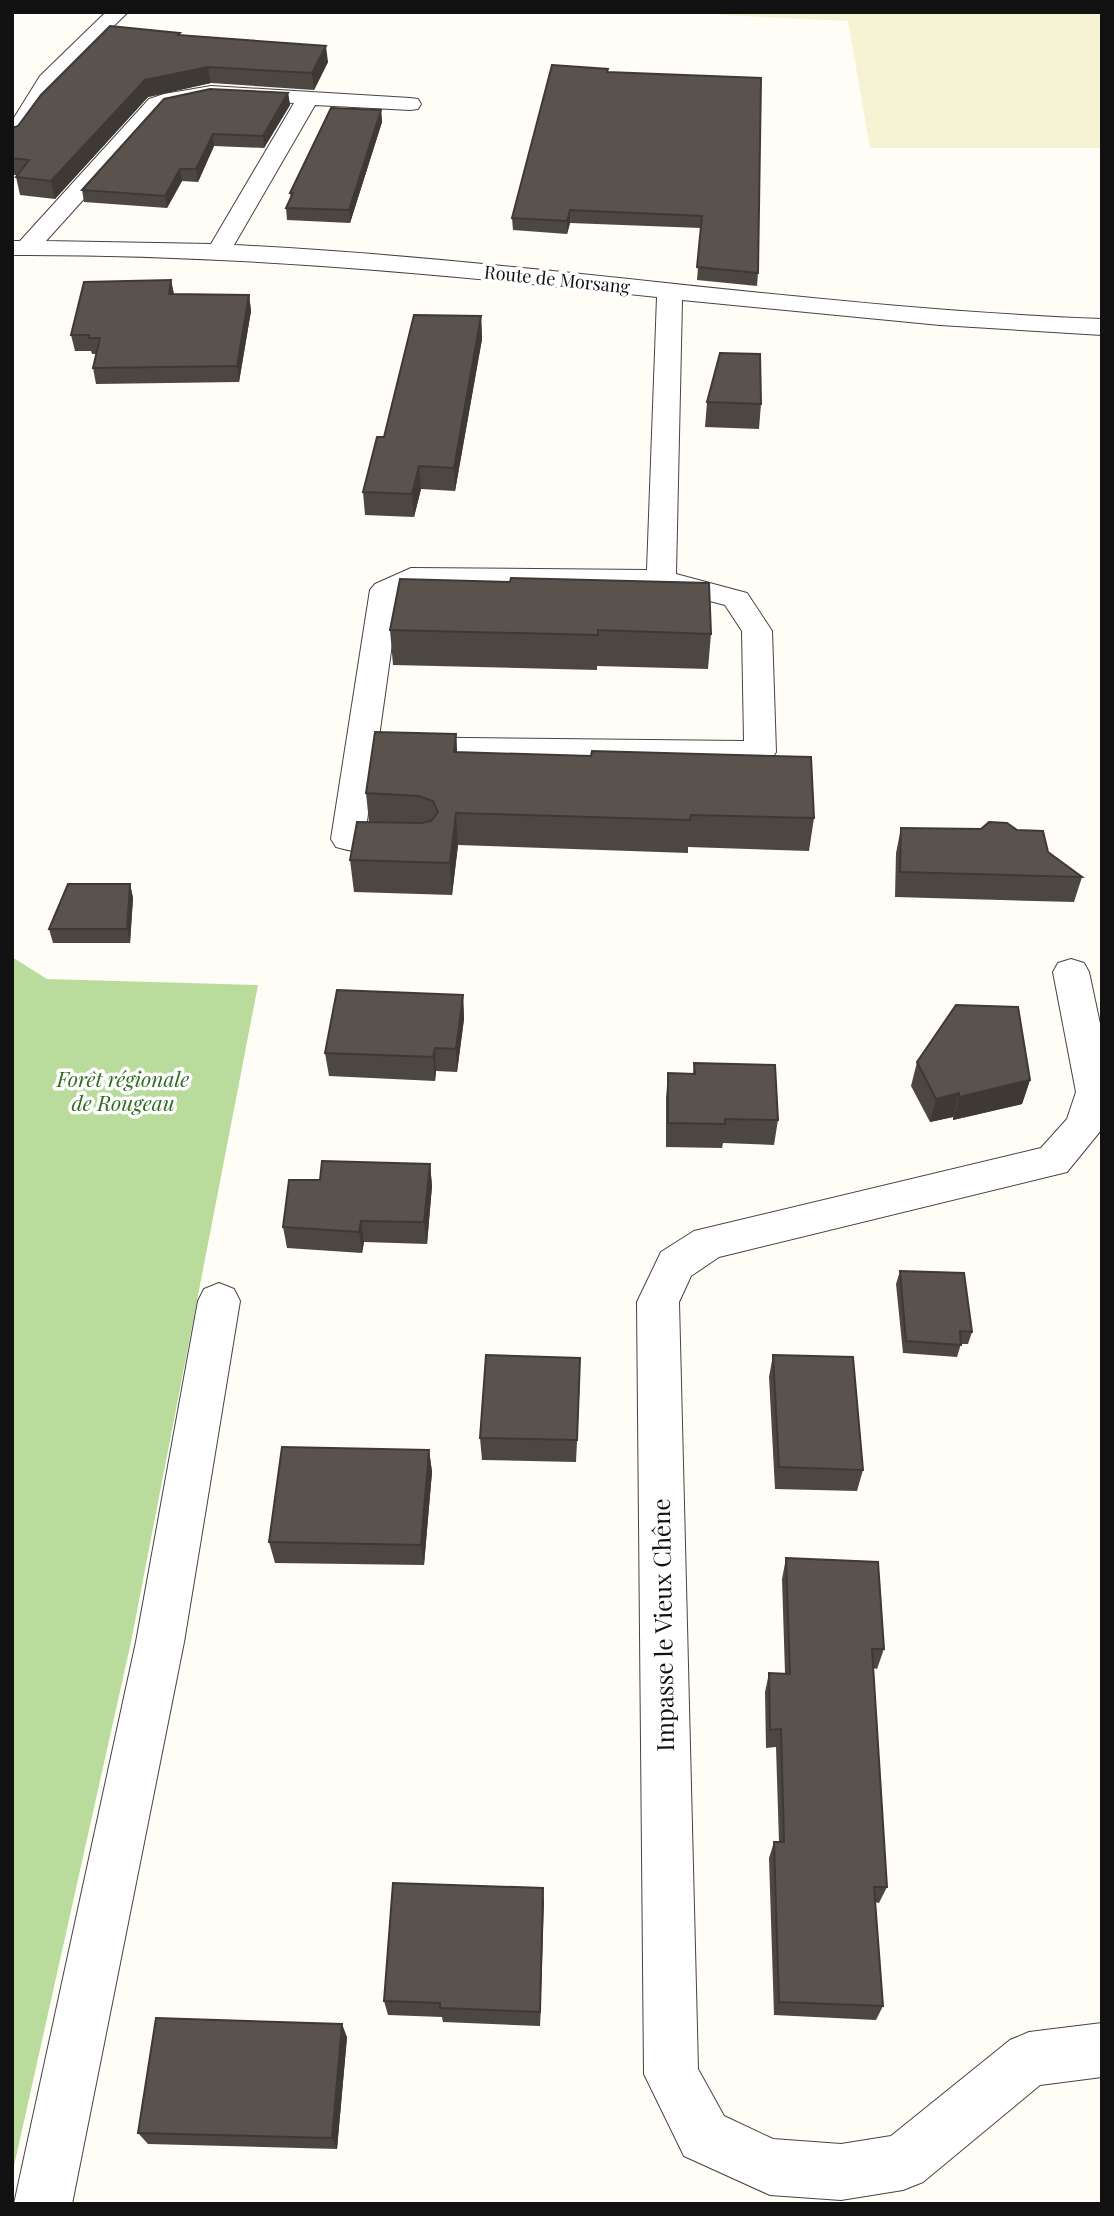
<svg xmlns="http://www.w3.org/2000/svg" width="1114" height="2216" font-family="'Playfair Display',serif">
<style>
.farmland{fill:#f6f3d4}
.forest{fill:#b9dc9c}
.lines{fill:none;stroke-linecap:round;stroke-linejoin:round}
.minor-casing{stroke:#444;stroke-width:2}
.minor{fill:#fff;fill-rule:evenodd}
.wall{fill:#4d4742}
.shaded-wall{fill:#3f3936}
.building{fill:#5a524d;stroke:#3f3936;stroke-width:2}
.labels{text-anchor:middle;stroke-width:7;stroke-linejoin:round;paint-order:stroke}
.far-street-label{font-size:18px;fill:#111;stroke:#fff}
.park-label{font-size:21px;font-style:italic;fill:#2f6b1f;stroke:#fff}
.near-street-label{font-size:24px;fill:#111;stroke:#fff}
</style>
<rect width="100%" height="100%" fill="#fffdf5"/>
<path class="farmland" d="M 720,12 L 1102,12 L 1102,148 L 870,148 L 848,21 L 720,15 Z"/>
<path class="forest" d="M 12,957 L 47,979 L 258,985 L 131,1642 L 12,2175 Z"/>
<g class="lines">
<defs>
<path id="minor" d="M 106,12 L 128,12 L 56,83 L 44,108 L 20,142 L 12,144 L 12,121 L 40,76 Z
M 211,86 L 410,98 L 418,99 L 421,104 L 418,109 L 410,110 L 315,105 L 234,245 C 524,259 811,308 1102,319 L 1102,335 L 940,325 L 682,300 L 676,574 L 747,593 L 772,631 L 776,752 L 771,760 L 760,763 L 376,758 L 366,828 L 406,830 L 418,834 L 423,842 L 418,850 C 394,857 360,854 336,847 L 331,839 L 370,590 L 375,584 L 411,568 L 647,570 L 657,297 C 443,274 229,254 12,255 L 12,241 L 20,241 L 149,99 L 164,94 ZM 211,98 L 294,103 L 211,244 L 46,241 L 165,109 ZM 416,586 L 660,588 L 725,605 L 742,631 L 744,741 L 379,737 L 399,594 Z
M 1071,959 L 1084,963 L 1089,972 L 1102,1033 L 1102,1129 L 1067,1172 L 719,1257 L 691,1276 L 679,1302 L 698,2069 L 724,2116 L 773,2139 L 841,2144 L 891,2136 L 1010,2040 L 1029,2032 L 1102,2023 L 1102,2077 L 1040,2085 L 923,2182 L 903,2190 L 841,2200 L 770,2195 L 684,2156 L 644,2074 L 637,1302 L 661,1252 L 694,1231 L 1041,1148 L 1067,1119 L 1076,1092 L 1053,972 L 1058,963 Z
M 219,1283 L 234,1289 L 240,1301 L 184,1642 L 72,2204 L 14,2204 L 136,1642 L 198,1301 L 204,1289 Z"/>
</defs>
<use href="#minor" class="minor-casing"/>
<use href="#minor" class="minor"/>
</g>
<path class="wall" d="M 180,33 L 180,35 L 328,62 L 314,90 L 211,83 L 148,97 L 55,199 L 20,195 L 16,177 L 18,175 L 12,175 L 12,128 L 18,126 Z
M 608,72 L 758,273 L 757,286 L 697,280 L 701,228 L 570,223 L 567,234 L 513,230 L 512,218 Z
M 288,93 L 290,105 L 264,148 L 214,146 L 198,182 L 182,181 L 167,208 L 84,202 L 82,190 Z
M 381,110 L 382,122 L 350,223 L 287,220 L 286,208 L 291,198 L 290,193 Z
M 171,280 L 174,294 L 249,295 L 251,311 L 239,382 L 96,384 L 93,368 L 96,354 L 92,354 L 91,351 L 75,351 L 71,335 Z
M 481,316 L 482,339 L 455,491 L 421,489 L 414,517 L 365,515 L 363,492 L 384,437 Z
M 707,402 L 761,404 L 759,429 L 705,427 Z
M 400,579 L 711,634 L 708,669 L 597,666 L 597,670 L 393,665 L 390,630 Z
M 456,734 L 457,752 L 814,818 L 809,851 L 688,847 L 688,853 L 458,845 L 452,895 L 354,892 L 350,860 L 369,822 L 366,793 Z
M 901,828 L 1048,852 L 1082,877 L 1074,902 L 895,897 L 896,853 Z
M 130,884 L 133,898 L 130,943 L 53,943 L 49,929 Z
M 463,995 L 464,1019 L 457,1072 L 436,1071 L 435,1081 L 329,1076 L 325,1053 Z
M 917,1062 L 1030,1080 L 1022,1104 L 953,1120 L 953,1117 L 930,1122 L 911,1086 Z
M 694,1063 L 778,1120 L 774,1145 L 723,1143 L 722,1148 L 666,1147 L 666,1098 L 668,1073 L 693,1074 Z
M 430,1164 L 432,1186 L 427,1244 L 364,1242 L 362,1253 L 287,1248 L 283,1227 L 320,1180 Z
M 900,1271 L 972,1332 L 968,1344 L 961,1344 L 957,1357 L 903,1353 L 896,1284 Z
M 773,1355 L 863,1470 L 857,1491 L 775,1489 L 769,1377 Z
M 580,1380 L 576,1462 L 482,1460 L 480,1438 Z
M 429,1450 L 432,1472 L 424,1565 L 275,1563 L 269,1542 Z
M 786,1558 L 884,1649 L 877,1669 L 873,1668 L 887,1887 L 879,1903 L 875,1902 L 883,2006 L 876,2020 L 774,2015 L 769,1858 L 774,1842 L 779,1842 L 776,1747 L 766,1748 L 765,1692 L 769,1673 L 785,1673 L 782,1579 Z
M 543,1888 L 540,2026 L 443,2022 L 442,2017 L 388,2015 L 384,2001 Z
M 347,2037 L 337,2149 L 148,2144 L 138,2133 Z"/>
<path class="shaded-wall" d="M 326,46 L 328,62 L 314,90 L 312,73 Z
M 208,67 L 211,83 L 148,97 L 55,199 L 51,181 L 145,80 Z
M 288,93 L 290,105 L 264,148 L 263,136 Z
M 381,110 L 382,122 L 350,223 L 349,210 Z
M 213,134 L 214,146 L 198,182 L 196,169 Z
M 180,169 L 182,181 L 167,208 L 165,196 Z
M 570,210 L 570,223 L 567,234 L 567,221 Z
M 171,280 L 174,296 L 169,294 Z
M 249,295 L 251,311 L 239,382 L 237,366 Z
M 481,316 L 482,339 L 455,491 L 454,468 Z
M 419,466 L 421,489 L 414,517 L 412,494 Z
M 456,734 L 458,767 L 454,752 Z
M 456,813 L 458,845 L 452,895 L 450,863 Z
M 130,884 L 133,898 L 130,943 L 127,929 Z
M 463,995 L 464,1019 L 457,1072 L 456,1049 Z
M 435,1048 L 436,1071 L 435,1081 L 433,1057 Z
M 1030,1080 L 1022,1104 L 953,1120 L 959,1097 Z
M 959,1093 L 953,1117 L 930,1122 L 936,1099 Z
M 430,1164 L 432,1186 L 427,1244 L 424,1222 Z
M 361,1221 L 364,1242 L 362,1253 L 359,1232 Z
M 429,1450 L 432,1472 L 424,1565 L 421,1545 Z
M 543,1888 L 544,1903 L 540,2026 L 540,2012 Z
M 342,2024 L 347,2037 L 337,2149 L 332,2138 Z"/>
<path class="building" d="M 110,26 L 180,33 L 178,35 L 326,46 L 312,73 L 208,67 L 145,80 L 51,181 L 16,177 L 29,160 L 12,158 L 12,128 L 18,126 L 41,95 Z
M 552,65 L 608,69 L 607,72 L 761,78 L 758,273 L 697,267 L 702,216 L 570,210 L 567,221 L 512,218 Z
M 210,89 L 288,93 L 263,136 L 213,134 L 196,169 L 180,169 L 165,196 L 82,190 L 164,99 Z
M 331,108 L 381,110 L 349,210 L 286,208 L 293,193 L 290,193 Z
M 171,280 L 169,294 L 249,295 L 237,366 L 93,368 L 100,338 L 89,338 L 89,335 L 71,335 L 84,282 Z
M 414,315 L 481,316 L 454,468 L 419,466 L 412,494 L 363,492 L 377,437 L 384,437 Z
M 720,353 L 760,354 L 761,404 L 707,402 Z
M 511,578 L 709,583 L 711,634 L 598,630 L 598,635 L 390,630 L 400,579 L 510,582 Z
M 375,732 L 456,734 L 454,752 L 591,756 L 592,751 L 811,757 L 814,818 L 691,815 L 690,820 L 456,813 L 450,863 L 350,860 L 357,822 L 421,823 L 431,821 L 438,812 L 433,801 L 419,796 L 366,793 Z
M 989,822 L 1007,823 L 1017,830 L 1043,831 L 1048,852 L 1082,877 L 900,872 L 901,828 L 981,829 Z
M 68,884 L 130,884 L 127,929 L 49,929 Z
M 337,990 L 463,995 L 456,1049 L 435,1048 L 433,1057 L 325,1053 Z
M 956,1005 L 1018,1007 L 1030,1080 L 959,1097 L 959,1093 L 936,1099 L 917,1062 Z
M 694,1063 L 775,1065 L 778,1120 L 725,1119 L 725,1124 L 668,1123 L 668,1073 L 695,1074 Z
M 322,1161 L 430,1164 L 424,1222 L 361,1221 L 359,1232 L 283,1227 L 289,1180 L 320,1180 Z
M 900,1271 L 964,1273 L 972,1332 L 960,1331 L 961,1345 L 906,1341 Z
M 486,1355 L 580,1358 L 577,1440 L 480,1438 Z
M 773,1355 L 853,1357 L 863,1470 L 779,1467 Z
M 282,1447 L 429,1450 L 421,1545 L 269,1542 Z
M 786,1558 L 878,1562 L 884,1649 L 872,1649 L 887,1887 L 874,1887 L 883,2006 L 779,2002 L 774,1842 L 784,1842 L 781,1729 L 770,1730 L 769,1673 L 790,1674 Z
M 393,1883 L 543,1888 L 540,2012 L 440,2008 L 440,2003 L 384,2001 Z
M 156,2018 L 342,2024 L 332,2138 L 138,2133 Z"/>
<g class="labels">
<g class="far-street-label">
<text transform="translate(557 280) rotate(6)" y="6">Route de Morsang</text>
</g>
<g class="park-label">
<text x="123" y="1087">Forêt régionale<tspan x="123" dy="24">de Rougeau</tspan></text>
</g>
<g class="near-street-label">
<text transform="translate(664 1625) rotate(-91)" y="8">Impasse le Vieux Chêne</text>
</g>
</g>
<rect width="1114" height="2216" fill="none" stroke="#111111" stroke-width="28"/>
</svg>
